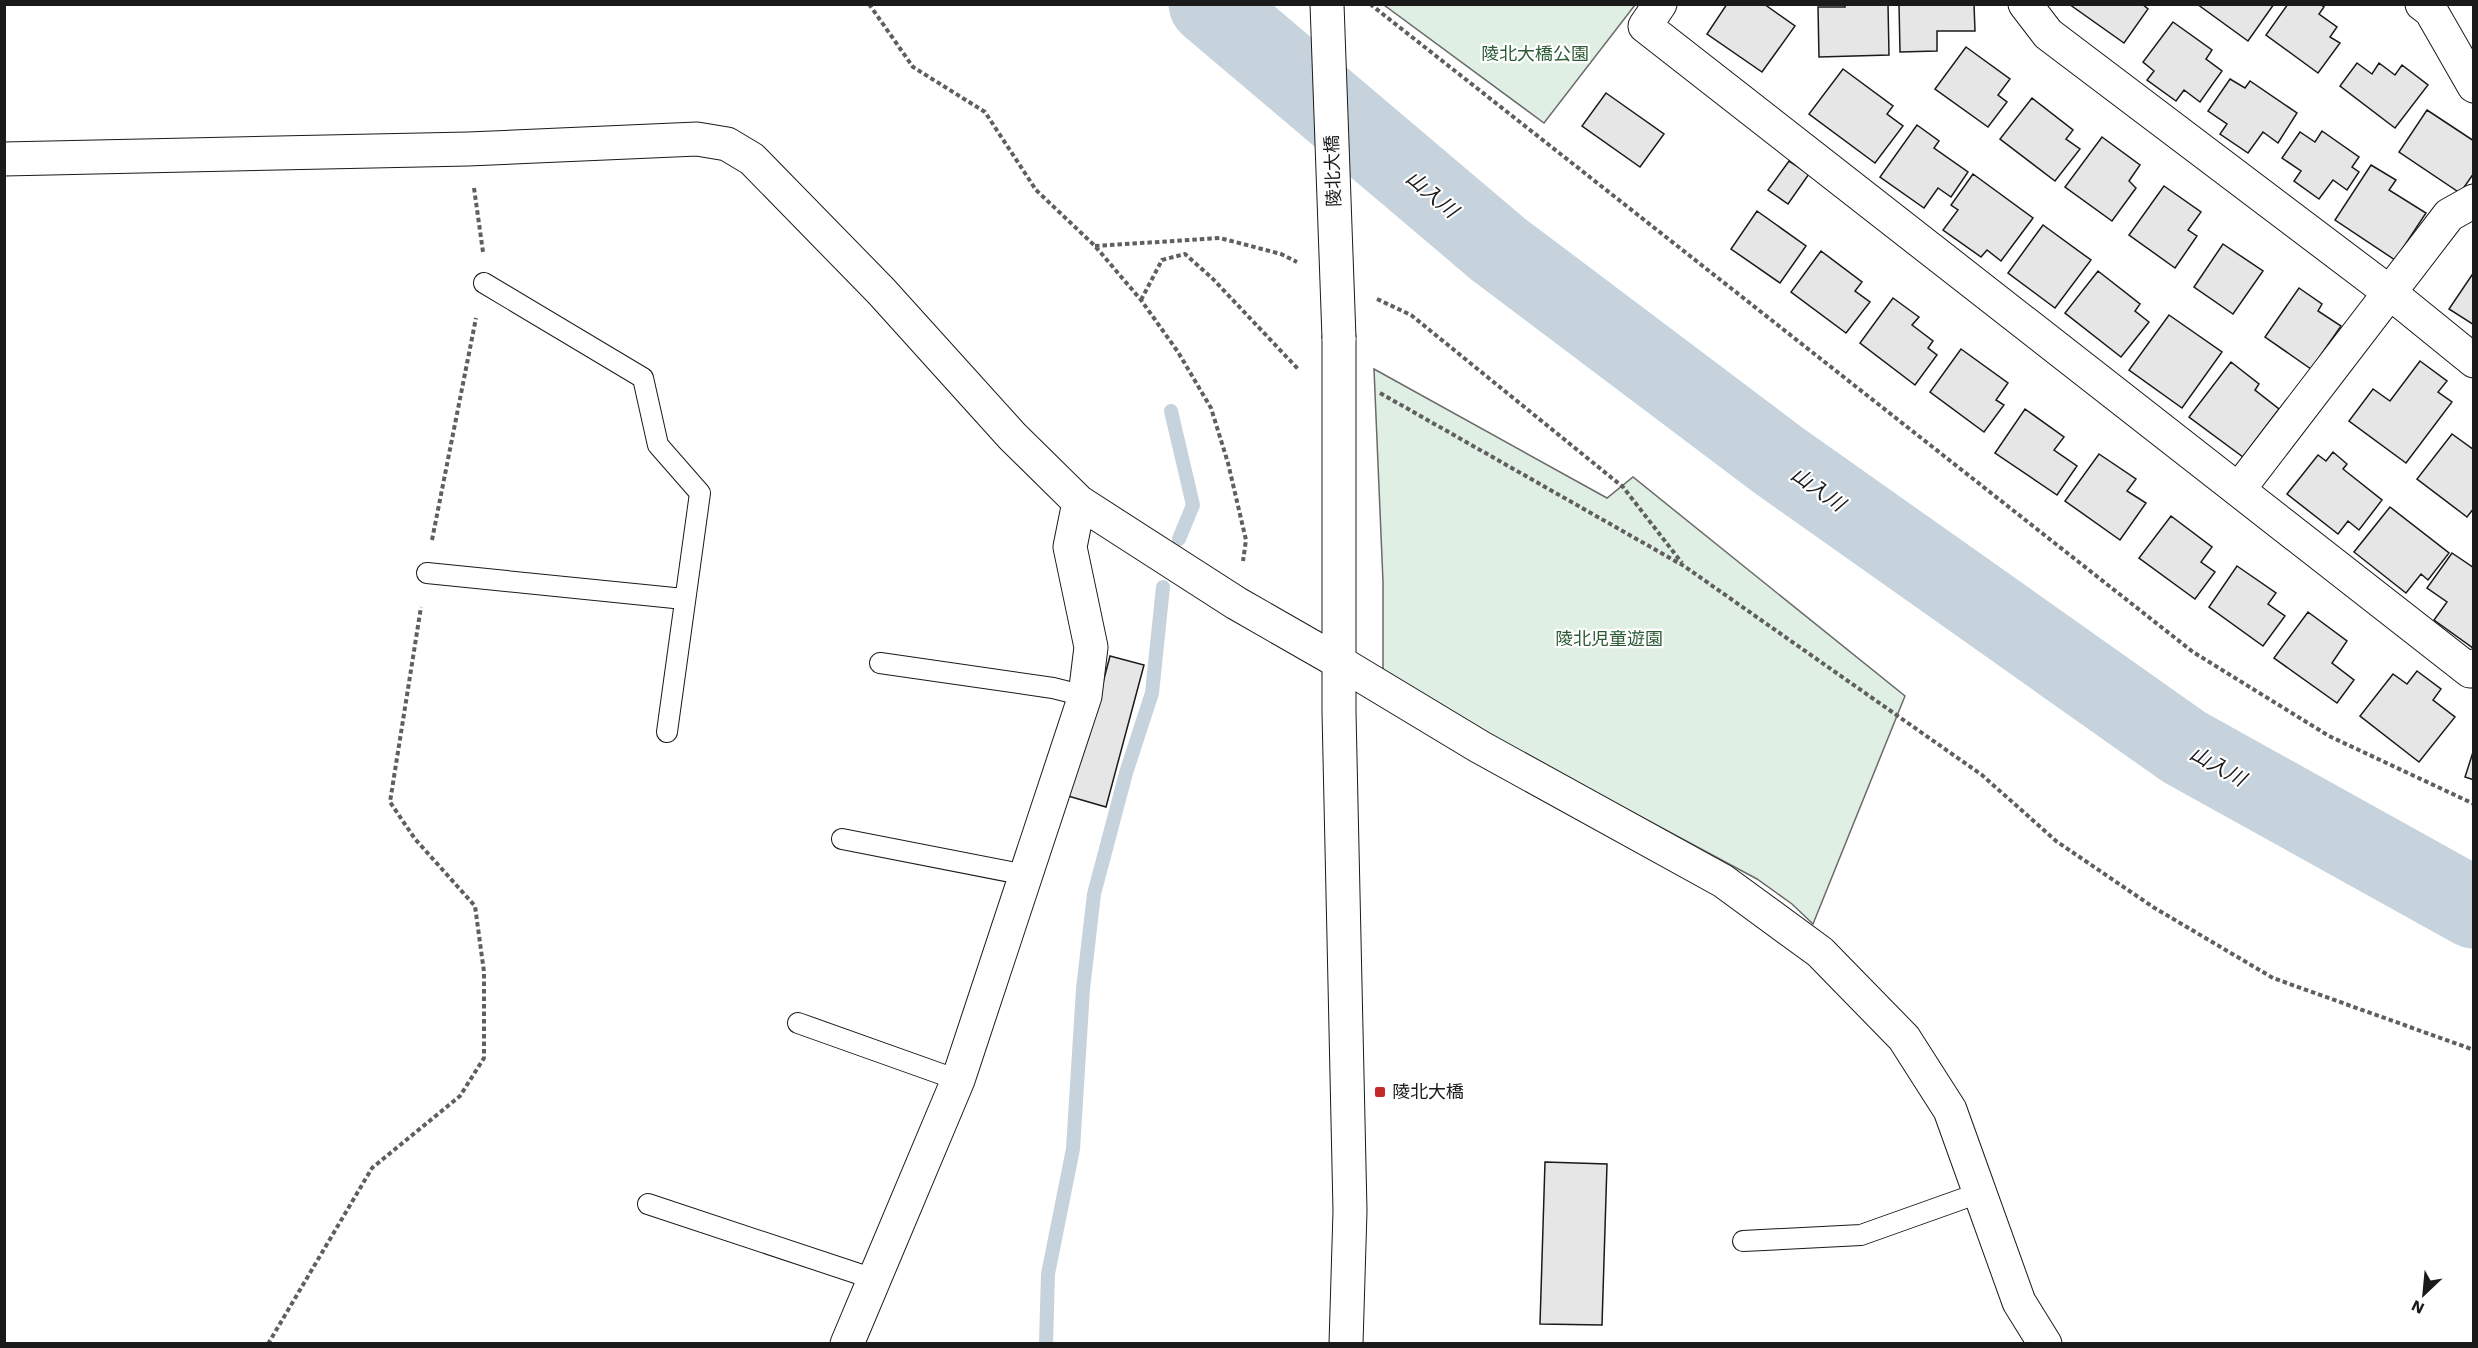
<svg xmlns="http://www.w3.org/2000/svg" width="2478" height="1348" font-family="'Work Sans','Noto Sans JP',sans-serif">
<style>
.green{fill:#e0efe3;stroke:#6a6a6a;stroke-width:1.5}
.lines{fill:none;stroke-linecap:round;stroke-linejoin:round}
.stream{stroke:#c6d2dc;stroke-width:14}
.river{stroke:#c6d2dc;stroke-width:81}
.building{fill:#e6e6e6;stroke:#1a1a1a;stroke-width:1.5}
.service-casing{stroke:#1a1a1a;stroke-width:22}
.minor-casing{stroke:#1a1a1a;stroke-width:35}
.tertiary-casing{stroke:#1a1a1a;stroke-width:35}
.path{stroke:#5f5f5f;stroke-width:4;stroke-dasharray:4.5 3;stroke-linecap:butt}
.service{stroke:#fff;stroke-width:20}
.minor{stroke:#fff;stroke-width:33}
.tertiary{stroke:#fff;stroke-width:33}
.tertiary-bridge-casing{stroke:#1a1a1a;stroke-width:35;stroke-linecap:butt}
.tertiary-bridge{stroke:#fff;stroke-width:33}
.poi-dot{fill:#c62828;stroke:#fff;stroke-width:2}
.labels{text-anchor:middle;stroke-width:4.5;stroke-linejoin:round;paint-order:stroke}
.park-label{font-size:18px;fill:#2b5a34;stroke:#fff}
.street-label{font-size:18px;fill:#1a1a1a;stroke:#fff}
.poi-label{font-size:18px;fill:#1a1a1a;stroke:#fff;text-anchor:start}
.water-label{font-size:20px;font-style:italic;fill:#1a1a1a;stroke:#fff}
</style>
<rect width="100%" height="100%" fill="#fff"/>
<path class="green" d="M 1384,5 L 1635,5 L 1544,123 Z
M 1374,369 L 1607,498 L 1633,477 L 1905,696 L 1813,924 L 1792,904 L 1757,879 L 1470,725 L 1383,674 L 1383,582 Z"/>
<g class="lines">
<path class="stream" d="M 1171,411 L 1193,505 L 1179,539
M 1046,1344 L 1048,1274 L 1073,1149 L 1083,989 L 1094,894 L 1126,773 L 1152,693 L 1163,587"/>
<path class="river" d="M 1209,4 L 1498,249 L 1778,460 L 2184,747 L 2474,908"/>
</g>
<path class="building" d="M 1727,4 L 1764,4 L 1795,26 L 1762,72 L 1707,34 Z
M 1845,4 L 1888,4 L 1889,55 L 1819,57 L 1818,7 L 1845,7 Z
M 1899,4 L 1974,4 L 1975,31 L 1937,31 L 1937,51 L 1900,52 Z
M 2069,4 L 2142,4 L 2148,9 L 2124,43 Z
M 2197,4 L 2274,4 L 2248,41 Z
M 2288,4 L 2320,4 L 2324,7 L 2319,14 L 2337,27 L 2330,37 L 2340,43 L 2318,73 L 2266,35 Z
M 2173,22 L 2212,50 L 2206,59 L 2222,71 L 2200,102 L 2184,90 L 2176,101 L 2147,80 L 2154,71 L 2143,62 Z
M 1966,47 L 2010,79 L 1998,95 L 2007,102 L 1988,127 L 1935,89 Z
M 2357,63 L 2372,74 L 2379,63 L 2395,75 L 2402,65 L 2428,85 L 2395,128 L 2340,86 Z
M 1843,69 L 1893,106 L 1887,114 L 1903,126 L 1875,163 L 1809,114 Z
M 2230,79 L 2245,88 L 2250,81 L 2297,113 L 2278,143 L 2263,132 L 2248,153 L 2220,134 L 2227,124 L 2208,111 Z
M 1606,93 L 1664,134 L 1640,167 L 1582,126 Z
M 2032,98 L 2073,130 L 2066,139 L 2080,149 L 2055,181 L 2000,139 Z
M 2427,110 L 2474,141 L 2474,173 L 2460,193 L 2399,152 Z
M 1917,125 L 1939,141 L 1934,148 L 1968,172 L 1951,197 L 1938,188 L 1924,208 L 1880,177 Z
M 2322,131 L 2359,157 L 2352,167 L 2359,172 L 2347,190 L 2333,180 L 2319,199 L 2294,181 L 2301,171 L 2282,158 L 2300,132 L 2315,142 Z
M 2102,137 L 2140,165 L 2129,181 L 2136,188 L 2112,221 L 2065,187 Z
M 1789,161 L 1809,174 L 1788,204 L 1768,190 Z
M 2371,165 L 2396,180 L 2389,190 L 2426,213 L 2395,260 L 2335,220 Z
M 1973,174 L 2033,218 L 2001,261 L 1987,250 L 1981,257 L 1943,230 L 1958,210 L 1951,205 Z
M 2164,186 L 2201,212 L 2188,230 L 2197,236 L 2175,268 L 2129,235 Z
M 1757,211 L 1806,246 L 1780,283 L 1731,249 Z
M 2043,225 L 2091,260 L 2055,308 L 2008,273 Z
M 2223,244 L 2263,271 L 2233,314 L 2194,287 Z
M 1821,251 L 1862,282 L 1855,291 L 1870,302 L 1846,333 L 1791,292 Z
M 2098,271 L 2140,304 L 2135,311 L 2149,322 L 2121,357 L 2065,313 Z
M 2474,272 L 2474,325 L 2449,309 Z
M 2299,288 L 2322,304 L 2318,311 L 2341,326 L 2311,369 L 2265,337 Z
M 1893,298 L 1919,317 L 1912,325 L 1933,341 L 1928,348 L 1937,355 L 1915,385 L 1860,343 Z
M 2169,315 L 2222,352 L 2182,408 L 2129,370 Z
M 1961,349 L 2008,383 L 1996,400 L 2004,405 L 1984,432 L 1930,392 Z
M 2420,361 L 2447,381 L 2438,392 L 2452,402 L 2406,463 L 2349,421 L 2373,389 L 2390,401 Z
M 2231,362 L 2259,384 L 2255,390 L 2279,409 L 2243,457 L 2189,417 Z
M 2025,409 L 2064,437 L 2054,450 L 2077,466 L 2057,495 L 1995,453 Z
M 2452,434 L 2474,450 L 2474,508 L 2467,517 L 2417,479 Z
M 2333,452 L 2347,464 L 2343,469 L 2382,500 L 2359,530 L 2348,521 L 2338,534 L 2287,494 L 2318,455 L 2326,461 Z
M 2099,454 L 2136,479 L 2127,491 L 2146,503 L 2120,540 L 2065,501 Z
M 2390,507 L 2449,553 L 2428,580 L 2421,574 L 2406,593 L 2354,552 Z
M 2171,516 L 2212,547 L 2201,562 L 2215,572 L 2195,599 L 2139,558 Z
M 2452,553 L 2474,568 L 2473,648 L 2434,620 L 2447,602 L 2427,588 Z
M 2237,566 L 2276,593 L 2268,604 L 2285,616 L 2263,646 L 2209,607 Z
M 2308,612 L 2347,641 L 2332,663 L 2354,680 L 2337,703 L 2274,658 Z
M 1110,656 L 1144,665 L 1106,807 L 1068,796 L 1089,736 Z
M 2417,671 L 2441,689 L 2433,700 L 2455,717 L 2419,762 L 2360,716 L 2393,674 L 2407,684 Z
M 2474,749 L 2474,780 L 2465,777 Z
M 1545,1162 L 1607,1164 L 1602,1325 L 1540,1324 Z"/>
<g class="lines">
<defs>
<path id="service" d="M 484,283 L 643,378 L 658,445 L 700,493 L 667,732
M 427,573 L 684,599
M 880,663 L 1053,688 L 1085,696
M 842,839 L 1026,875
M 798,1023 L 958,1080
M 648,1204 L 874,1279
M 1743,1241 L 1861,1235 L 1979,1193"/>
<path id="minor" d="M 1660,4 L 1645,26 L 2470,671 L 2474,666
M 2025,4 L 2048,34 L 2389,292 L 2474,361
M 2422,4 L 2431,11 L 2474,86
M 4,159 L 468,149 L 697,139 L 727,144 L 752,159 L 881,291 L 1012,436 L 1079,502 L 1236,603 L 1339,662 L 1480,747 L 1723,881 L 1820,952 L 1904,1038 L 1950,1110 L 2019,1302 L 2045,1344
M 2239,489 L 2449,215 L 2474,201
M 847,1344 L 958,1080 L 1085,696 L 1091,647 L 1070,547 L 1079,502"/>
<path id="tertiary" d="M 1339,338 L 1339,712 L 1350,1211 L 1346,1344"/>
</defs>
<use href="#service" class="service-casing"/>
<use href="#minor" class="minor-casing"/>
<use href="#tertiary" class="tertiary-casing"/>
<path class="path" d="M 869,4 L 913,67 L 985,112 L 1036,190 L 1095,246 L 1141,300 L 1178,352 L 1211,408 L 1228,463 L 1246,540 L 1243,561
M 1370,4 L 2193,652 L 2329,736 L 2474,804
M 474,188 L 483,252
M 1095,246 L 1220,238 L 1281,254 L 1297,262
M 1377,299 L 1411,315 L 1623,487 L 1682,563
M 1141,300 L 1162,260 L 1185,254 L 1213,279 L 1298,369
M 1380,393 L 1684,566 L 1982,775 L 2056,841 L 2153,907 L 2273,978 L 2474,1050
M 432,540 L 476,318
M 268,1344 L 372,1168 L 460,1096 L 484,1058 L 484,972 L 475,906 L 415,839 L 390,802 L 421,607"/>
<use href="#service" class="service"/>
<use href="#minor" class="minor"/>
<use href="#tertiary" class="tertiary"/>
<defs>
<path id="tertiary-bridge" d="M 1327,4 L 1339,338"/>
</defs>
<use href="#tertiary-bridge" class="tertiary-bridge-casing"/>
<use href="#tertiary-bridge" class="tertiary-bridge"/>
</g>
<rect class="poi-dot" x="1374" y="1086" width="12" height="12" rx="3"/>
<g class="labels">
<g class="park-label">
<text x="1535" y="60">陵北大橋公園</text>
<text x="1609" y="645">陵北児童遊園</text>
</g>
<g class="street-label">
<text transform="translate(1333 171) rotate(-92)" y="6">陵北大橋</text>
</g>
<g class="poi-label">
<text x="1392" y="1098">陵北大橋</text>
</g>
<g class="water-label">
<text transform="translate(1432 194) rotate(40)" y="7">山入川</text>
<text transform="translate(1818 489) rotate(35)" y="7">山入川</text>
<text transform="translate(2218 766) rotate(29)" y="7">山入川</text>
</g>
</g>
<rect width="2478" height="1348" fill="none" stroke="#1a1a1a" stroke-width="12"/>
<g transform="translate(2424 1294) rotate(206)" stroke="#ffffff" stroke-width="4.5" paint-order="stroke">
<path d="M0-4.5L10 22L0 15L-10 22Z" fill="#1a1a1a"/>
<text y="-9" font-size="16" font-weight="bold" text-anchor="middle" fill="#1a1a1a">N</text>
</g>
</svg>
